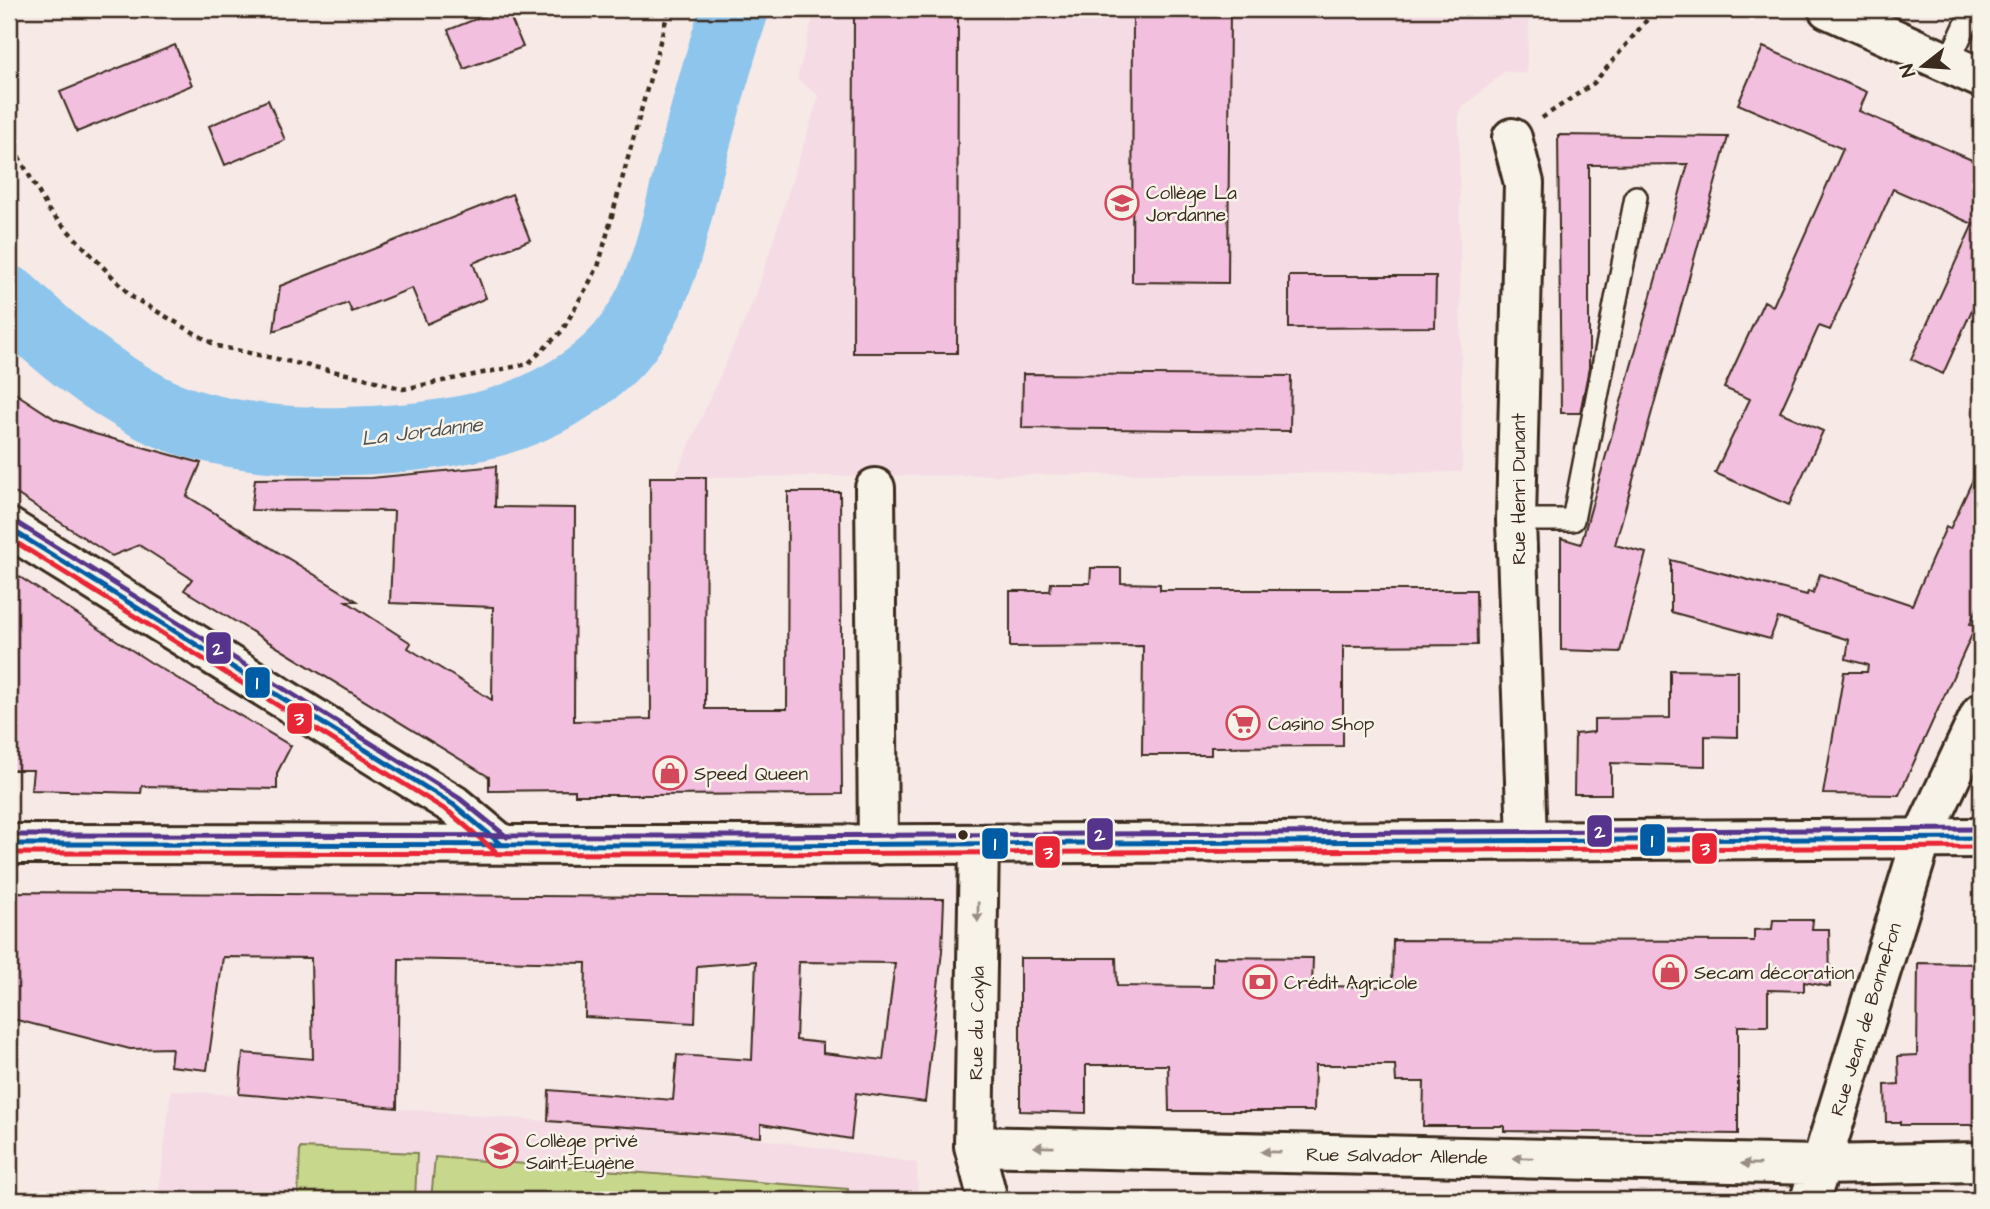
<svg xmlns="http://www.w3.org/2000/svg" width="1990" height="1209" font-family="'Architects Daughter',sans-serif">
<style>
.built{fill:#f5dce4}
.green{fill:#c7d78b;stroke:#818054;stroke-width:2}
.lines{fill:none;stroke-linecap:round;stroke-linejoin:round}
.river{stroke:#8dc5ec;stroke-width:68}
.building{fill:#f2bfde;stroke:#3b2a1e;stroke-width:2;fill-rule:evenodd}
.service-casing{stroke:#3b2a1e;stroke-width:26}
.minor-casing{stroke:#3b2a1e;stroke-width:44}
.secondary-casing{stroke:#3b2a1e;stroke-width:44}
.path{stroke:#3b2a1e;stroke-width:4.5;stroke-dasharray:5 5;stroke-linecap:butt}
.service{stroke:#f7f3e8;stroke-width:21}
.minor{stroke:#f7f3e8;stroke-width:38}
.secondary{stroke:#f7f3e8;stroke-width:38}
.bus-1-casing{stroke:#f7f3e8;stroke-width:10}
.bus-2-casing{stroke:#f7f3e8;stroke-width:10}
.bus-3-casing{stroke:#f7f3e8;stroke-width:10}
.bus-1{stroke:#005da5;stroke-width:5}
.bus-2{stroke:#e82534;stroke-width:5}
.bus-3{stroke:#56348b;stroke-width:5}
.oneway{fill:#998e83}
.bus-dot{fill:#3b2a1e;stroke:#f7f3e8;stroke-width:2.5}
.labels{text-anchor:middle;stroke-width:5;stroke-linejoin:round;paint-order:stroke}
.poi-label{font-size:19px;fill:#3b2a1e;stroke:#f7f3e8;text-anchor:start}
.street-label{font-size:19px;fill:#3b2a1e;stroke:#f7f3e8}
.water-label{font-size:21px;font-style:italic;fill:#505152;stroke:#f7f3e8}
.line-badge{stroke:#f7f3e8;stroke-width:2.5}
.badge-label{font-size:19px;text-anchor:middle;font-weight:bold;fill:#fff}
</style>
<rect width="100%" height="100%" fill="#f6e9e6"/>
<filter id="ink" filterUnits="userSpaceOnUse"><feTurbulence type="fractalNoise" baseFrequency=".0143" numOctaves="2"/><feDisplacementMap in="SourceGraphic" scale="14" xChannelSelector="R" yChannelSelector="G"/><feConvolveMatrix kernelMatrix="1 2 1 2 8 2 1 2 1" color-interpolation-filters="sRGB"/></filter>
<g filter="url(#ink)">
<path class="built" d="M 815,9 L 1530,9 L 1526,74 L 1505,71 L 1459,111 L 1462,472 L 675,477 L 756,295 L 819,96 L 797,79 Z
M 171,1090 L 761,1139 L 917,1163 L 918,1200 L 158,1200 Z"/>
<path class="green" d="M 300,1148 L 417,1153 L 415,1200 L 298,1200 Z
M 435,1157 L 848,1189 L 847,1200 L 431,1200 Z"/>
<g class="lines">
<path class="river" d="M 9,300 C 52,341 98,380 152,408 C 238,451 392,447 485,425 C 538,412 603,377 633,330 C 663,285 673,233 686,182 C 701,124 716,66 735,9"/>
</g>
<path class="building" d="M 501,9 L 507,9 L 523,47 L 464,69 L 448,30 Z
M 854,9 L 958,9 L 957,353 L 853,353 Z
M 1133,9 L 1230,9 L 1228,283 L 1132,282 Z
M 175,45 L 192,85 L 77,132 L 60,92 Z
M 1763,47 L 1867,92 L 1859,111 L 1981,164 L 1981,290 L 1943,374 L 1911,359 L 1973,224 L 1893,189 L 1830,330 L 1819,326 L 1780,412 L 1823,431 L 1789,505 L 1715,473 L 1750,399 L 1724,388 L 1764,301 L 1773,306 L 1843,149 L 1738,104 Z
M 268,100 L 285,140 L 225,165 L 209,126 Z
M 1558,135 L 1728,137 L 1615,545 L 1646,553 L 1620,652 L 1561,650 L 1561,538 L 1581,544 L 1688,164 L 1589,165 L 1589,368 L 1580,413 L 1561,413 Z
M 512,194 L 530,240 L 473,263 L 486,298 L 427,324 L 412,288 L 352,312 L 348,303 L 274,331 L 280,286 Z
M 1289,276 L 1436,276 L 1435,327 L 1289,328 Z
M 1023,374 L 1291,376 L 1290,431 L 1022,428 Z
M 9,389 L 55,419 L 95,434 L 201,463 L 187,496 L 357,601 L 346,601 L 411,643 L 408,648 L 492,700 L 493,607 L 390,603 L 394,511 L 251,510 L 255,479 L 371,478 L 496,466 L 495,507 L 575,508 L 574,721 L 651,719 L 650,477 L 706,477 L 705,709 L 787,709 L 788,492 L 840,492 L 842,794 L 650,795 L 575,795 L 575,790 L 489,791 L 489,777 L 184,590 L 192,579 L 139,545 L 112,556 L 9,489 Z
M 1981,462 L 1981,599 L 1970,624 L 1976,626 L 1899,795 L 1823,794 L 1844,672 L 1867,672 L 1868,665 L 1846,659 L 1849,640 L 1778,618 L 1770,639 L 1671,612 L 1671,560 L 1807,595 L 1808,591 L 1813,593 L 1820,574 L 1912,605 L 1946,527 L 1950,529 Z
M 1091,568 L 1121,568 L 1121,583 L 1160,584 L 1160,590 L 1476,590 L 1477,645 L 1343,646 L 1343,746 L 1211,747 L 1211,755 L 1142,755 L 1143,646 L 1010,647 L 1010,591 L 1050,591 L 1051,583 L 1090,583 Z
M 9,570 L 150,662 L 291,746 L 277,773 L 277,789 L 142,786 L 141,793 L 31,790 L 33,770 L 9,770 Z
M 1670,670 L 1738,671 L 1738,737 L 1705,736 L 1705,766 L 1611,763 L 1611,794 L 1574,794 L 1575,734 L 1594,732 L 1594,719 L 1670,718 Z
M 9,892 L 944,899 L 942,951 L 925,1102 L 856,1093 L 851,1139 L 761,1124 L 761,1137 L 548,1121 L 549,1090 L 673,1100 L 677,1055 L 752,1060 L 756,961 L 697,966 L 695,1023 L 585,1017 L 586,963 L 399,959 L 397,1108 L 239,1094 L 243,1053 L 313,1059 L 311,958 L 223,957 L 207,1070 L 170,1066 L 172,1048 L 130,1049 L 9,1018 ZM 799,962 L 895,963 L 883,1060 L 823,1053 L 823,1043 L 796,1040 Z
M 1773,920 L 1813,920 L 1812,929 L 1829,929 L 1830,987 L 1804,982 L 1804,991 L 1768,990 L 1768,1026 L 1738,1026 L 1738,1134 L 1504,1131 L 1504,1126 L 1423,1126 L 1424,1082 L 1396,1082 L 1395,1065 L 1315,1065 L 1314,1111 L 1169,1111 L 1168,1065 L 1086,1065 L 1086,1113 L 1020,1111 L 1020,958 L 1116,958 L 1117,986 L 1213,987 L 1213,957 L 1313,958 L 1312,986 L 1392,987 L 1393,940 L 1754,941 L 1754,930 L 1772,929 Z
M 1918,963 L 1981,964 L 1981,1125 L 1900,1125 L 1900,1122 L 1886,1122 L 1885,1085 L 1899,1084 L 1898,1056 L 1917,1055 Z"/>
<g class="lines">
<defs>
<path id="service" d="M 1948,63 L 1973,9
M 1516,520 L 1573,520 L 1636,197"/>
<path id="minor" d="M 1828,9 L 1981,78
M 1512,138 L 1524,183 L 1516,520 L 1527,840
M 875,488 L 878,845
M 979,844 L 974,1146 L 988,1200
M 974,1146 L 1819,1165 L 1981,1162
M 1810,1200 L 1922,838 L 1981,713"/>
<path id="secondary" d="M 9,528 L 454,805 L 501,844
M 9,844 L 748,845 L 1981,838"/>
</defs>
<use href="#service" class="service-casing"/>
<use href="#minor" class="minor-casing"/>
<use href="#secondary" class="secondary-casing"/>
<path class="path" d="M 1542,118 L 1594,83 L 1656,9
M 9,139 L 49,211 L 132,297 L 217,346 L 365,378 L 403,389 L 528,364 L 562,331 L 598,267 L 669,9"/>
<use href="#service" class="service"/>
<use href="#minor" class="minor"/>
<use href="#secondary" class="secondary"/>
<defs>
<path id="bus-1" d="M 9,528 L 454,805 L 501,844
M 9,844 L 748,845 L 1981,838"/>
<path id="bus-2" d="M 9,538 L 449,812 L 495,851
M 9,853 L 748,854 L 1981,847"/>
<path id="bus-3" d="M 14,521 L 459,798 L 507,837
M 9,835 L 748,836 L 1981,829"/>
</defs>
<use href="#bus-1" class="bus-1-casing"/>
<use href="#bus-2" class="bus-2-casing"/>
<use href="#bus-3" class="bus-3-casing"/>
<use href="#bus-1" class="bus-1"/>
<use href="#bus-2" class="bus-2"/>
<use href="#bus-3" class="bus-3"/>
</g>
<defs><path id="oneway-solid" d="M-6-.8H1V-3.2L6.5 0L1 3.2V.8H-6Z" transform="scale(1.75)"/></defs>
<g class="oneway">
<use href="#oneway-solid" transform="translate(978 912) rotate(91)"/>
<use href="#oneway-solid" transform="translate(1044 1147) rotate(-179)"/>
<use href="#oneway-solid" transform="translate(1271 1152) rotate(-179)"/>
<use href="#oneway-solid" transform="translate(1523 1158) rotate(-179)"/>
<use href="#oneway-solid" transform="translate(1751 1164) rotate(-179)"/>
</g>
</g>
<defs>
<symbol id="school-ring" viewBox="-11 -11 22 22"><circle r="9.5" fill="#f7f3e8" stroke="#d1495b" stroke-width="1.5"/><path d="M0-5L7-2L0 1L-7-2ZM-4 1L0 2.5L4 1V4Q0 6-4 4Z" fill="#d1495b"/></symbol>
<symbol id="supermarket-ring" viewBox="-11 -11 22 22"><circle r="9.5" fill="#f7f3e8" stroke="#d1495b" stroke-width="1.5"/><path d="M-6-5.5h2.5l.6 2H6L4.5 2H-2.5L-4.4-4H-6ZM-1.5 3.2a1.3 1.3 0 1 0 .1 0ZM3 3.2a1.3 1.3 0 1 0 .1 0Z" fill="#d1495b"/></symbol>
<symbol id="shop-ring" viewBox="-11 -11 22 22"><circle r="9.5" fill="#f7f3e8" stroke="#d1495b" stroke-width="1.5"/><path d="M-5-2.5h2.3a2.7 3.5 0 0 1 5.4 0H5L5.5 6h-11ZM-1.5-2.5h3a1.5 2.3 0 0 0-3 0Z" fill="#d1495b"/></symbol>
<symbol id="bank-ring" viewBox="-11 -11 22 22"><circle r="9.5" fill="#f7f3e8" stroke="#d1495b" stroke-width="1.5"/><path d="M-6-4H6V4H-6ZM0-2.3a2.3 2.3 0 1 0 0 4.6a2.3 2.3 0 1 0 0-4.6Z" fill="#d1495b"/></symbol>
</defs>
<g fill-rule="evenodd">
<use href="#school-ring" x="1103" y="184" width="38" height="38"/>
<use href="#supermarket-ring" x="1224" y="704" width="38" height="38"/>
<use href="#shop-ring" x="651" y="754" width="38" height="38"/>
<use href="#shop-ring" x="1651" y="953" width="38" height="38"/>
<use href="#bank-ring" x="1241" y="963" width="38" height="38"/>
<use href="#school-ring" x="482" y="1132" width="38" height="38"/>
</g>
<circle class="bus-dot" cx="963" cy="835" r="6"/>
<g class="labels">
<g class="poi-label">
<text x="1146" y="199">Collège La<tspan x="1146" dy="22">Jordanne</tspan></text>
<text x="1268" y="730">Casino Shop</text>
<text x="694" y="780">Speed Queen</text>
<text x="1694" y="979">Secam décoration</text>
<text x="1284" y="989">Crédit Agricole</text>
<text x="526" y="1147">Collège privé<tspan x="526" dy="22">Saint-Eugène</tspan></text>
</g>
<g class="street-label">
<text transform="translate(1518 489) rotate(-90)" y="7">Rue Henri Dunant</text>
<text transform="translate(1865 1019) rotate(-73)" y="7">Rue Jean de Bonnefon</text>
<text transform="translate(976 1023) rotate(-89)" y="7">Rue du Cayla</text>
<text transform="translate(1397 1155) rotate(1)" y="7">Rue Salvador Allende</text>
</g>
<g class="water-label">
<text transform="translate(422 431) rotate(-7)" y="7">La Jordanne</text>
</g>
</g>
<g class="line-badge">
<rect x="205" y="631" width="27" height="34" rx="7" fill="#56348b"/>
<rect x="244" y="666" width="27" height="33" rx="7" fill="#005da5"/>
<rect x="286" y="702" width="27" height="33" rx="7" fill="#e82534"/>
<rect x="1586" y="814" width="27" height="34" rx="7" fill="#56348b"/>
<rect x="1086" y="817" width="28" height="34" rx="7" fill="#56348b"/>
<rect x="1639" y="823" width="27" height="34" rx="7" fill="#005da5"/>
<rect x="981" y="827" width="28" height="33" rx="7" fill="#005da5"/>
<rect x="1691" y="832" width="27" height="33" rx="7" fill="#e82534"/>
<rect x="1034" y="835" width="27" height="34" rx="7" fill="#e82534"/>
</g>
<g class="badge-label">
<text x="218" y="655">2</text>
<text x="257" y="689">1</text>
<text x="299" y="725">3</text>
<text x="1600" y="838">2</text>
<text x="1100" y="841">2</text>
<text x="1652" y="847">1</text>
<text x="995" y="850">1</text>
<text x="1705" y="855">3</text>
<text x="1048" y="859">3</text>
</g>
<rect width="1990" height="1209" fill="none" stroke="#f7f3e8" stroke-width="35"/>
<rect x="18" y="18" width="1955" height="1174" fill="none" stroke="#3b2a1e" stroke-width="2.5" filter="url(#ink)"/>
<g transform="translate(1923 66) rotate(253)" stroke="#f7f3e8" stroke-width="5" paint-order="stroke">
<path d="M0-5L12 26L0 18L-12 26Z" fill="#3b2a1e"/>
<text y="-10" font-size="19" font-weight="bold" text-anchor="middle" fill="#3b2a1e">N</text>
</g>
</svg>
